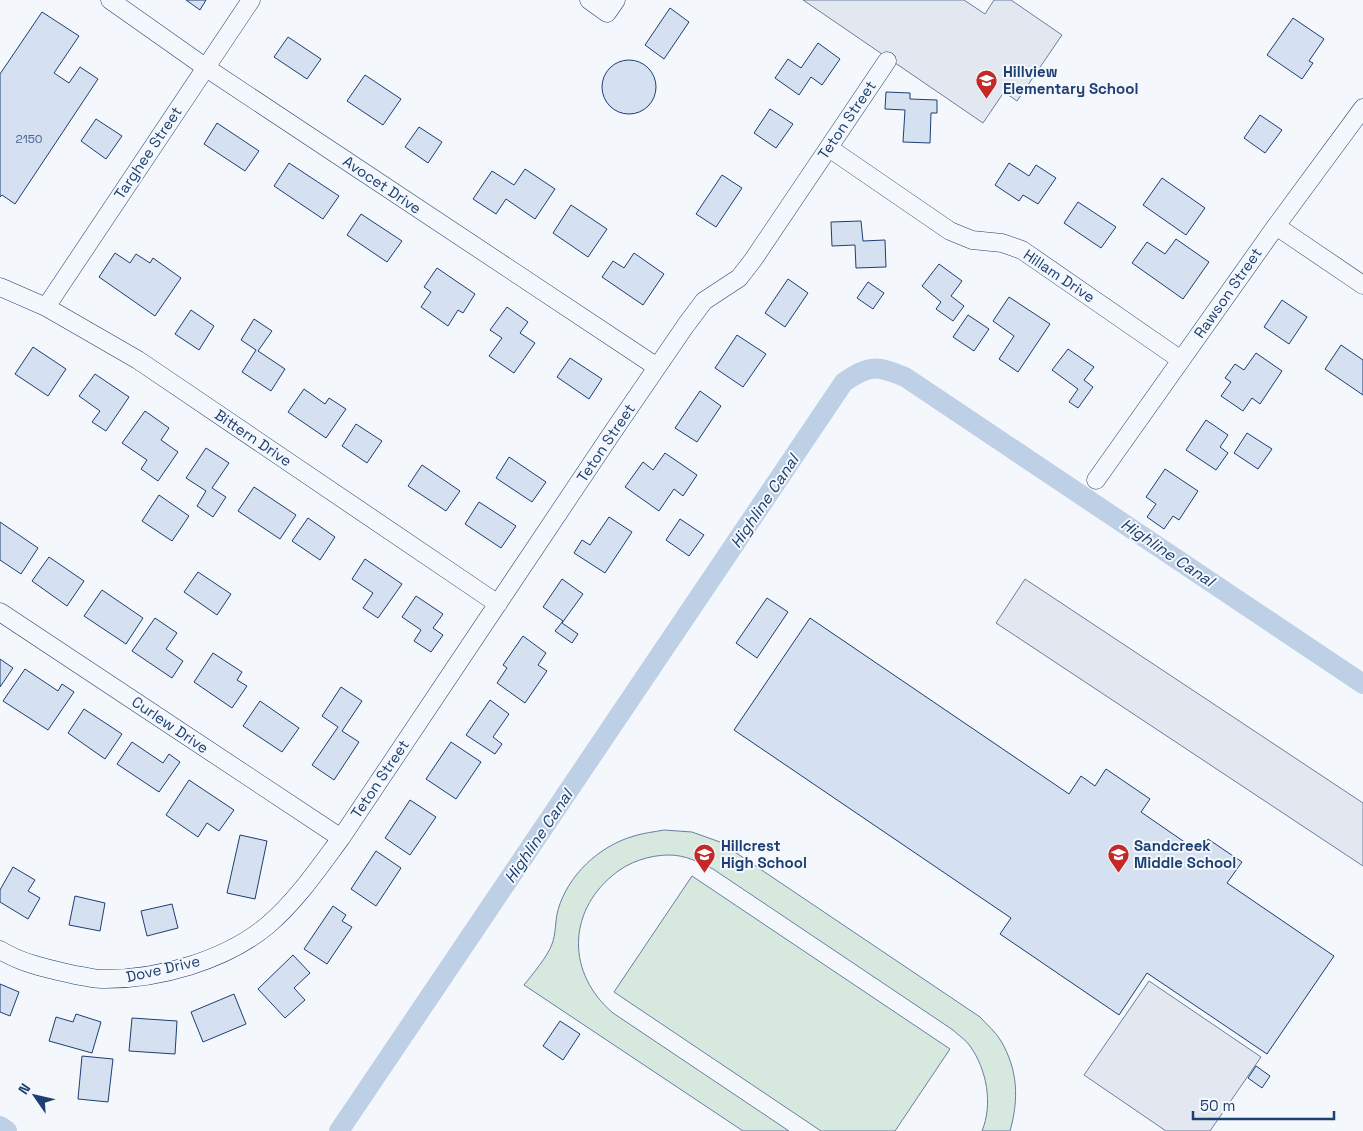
<svg xmlns="http://www.w3.org/2000/svg" width="1363" height="1131" font-family="'Space Grotesk',sans-serif">
<style>
.green{fill:#d7e8df;stroke:#687fa3}
.parking{fill:#e3e8f0;stroke:#687fa3}
.lines{fill:none;stroke-linecap:round;stroke-linejoin:round}
.canal{stroke:#bed0e5;stroke-width:20}
.building{fill:#d5e0f0;stroke:#1d3f73}
.minor-casing{stroke:#1d3f73;stroke-width:19}
.minor{stroke:#f4f7fb;stroke-width:18}
.labels{text-anchor:middle;stroke-width:4;stroke-linejoin:round;paint-order:stroke}
.number-label{font-size:12px;fill:#4b6792}
.poi-label{font-size:15px;font-weight:bold;fill:#1d3f73;stroke:#f4f7fb;text-anchor:start}
.street-label{font-size:15px;fill:#1d3f73;stroke:#f4f7fb}
.water-label{font-size:16px;font-style:italic;fill:#1d3f73;stroke:#f4f7fb}
</style>
<rect width="100%" height="100%" fill="#f4f7fb"/>
<path class="green" d="M 664,830 L 692,832 L 720,842 L 980,1017 C 987,1025 996,1032 1001,1041 C 1018,1070 1019,1099 1010,1131 L 982,1131 C 993,1104 987,1070 970,1046 C 966,1040 958,1035 953,1030 L 713,869 C 699,862 685,855 669,855 C 650,855 628,862 613,875 C 567,913 567,974 613,1013 L 789,1131 L 743,1131 L 524,985 C 532,975 548,956 552,944 C 556,934 555,921 558,910 C 568,875 599,846 634,836 C 643,833 654,832 664,830 Z
M 692,876 L 950,1049 L 895,1131 L 821,1131 L 614,992 Z"/>
<path class="parking" d="M 803,0 L 964,0 L 985,14 L 994,0 L 1011,0 L 1062,35 L 1017,101 L 1004,92 L 983,123 Z
M 1025,579 L 1363,803 L 1363,866 L 996,623 Z
M 1149,981 L 1261,1057 L 1210,1131 L 1166,1131 L 1084,1075 Z"/>
<g class="lines">
<path class="canal" d="M 0,1126 L 7,1131
M 339,1131 L 844,382 C 870,365 876,365 905,377 L 1363,684"/>
</g>
<path class="building" d="M 186,0 L 206,0 L 200,10 Z
M 670,8 L 689,22 L 664,59 L 645,45 Z
M 42,12 L 79,36 L 54,73 L 69,83 L 80,67 L 98,79 L 15,204 L 2,195 L 0,197 L 0,74 Z
M 1293,18 L 1324,39 L 1309,61 L 1313,63 L 1302,79 L 1267,55 Z
M 288,37 L 321,59 L 307,79 L 274,57 Z
M 818,43 L 840,59 L 822,85 L 811,77 L 799,95 L 775,78 L 788,59 L 801,68 Z
M602 87a27 27 0 1 1 54 0a27 27 0 1 1-54 0Z
M 365,75 L 401,99 L 383,125 L 347,101 Z
M 886,92 L 910,93 L 910,99 L 937,100 L 937,113 L 931,113 L 930,143 L 903,142 L 905,110 L 885,109 Z
M 770,109 L 793,124 L 776,148 L 754,133 Z
M 1260,115 L 1282,130 L 1265,153 L 1244,138 Z
M 96,119 L 122,136 L 106,159 L 81,141 Z
M 217,123 L 259,151 L 245,171 L 204,144 Z
M 419,127 L 442,142 L 428,163 L 405,147 Z
M 289,163 L 339,196 L 323,219 L 274,186 Z
M 1009,163 L 1029,176 L 1036,165 L 1056,178 L 1038,204 L 1023,195 L 1019,201 L 995,185 Z
M 525,169 L 555,189 L 535,219 L 506,199 L 496,214 L 473,199 L 492,171 L 514,185 Z
M 722,175 L 742,188 L 716,227 L 696,214 Z
M 1162,178 L 1205,208 L 1186,235 L 1143,205 Z
M 1078,202 L 1116,227 L 1101,248 L 1064,223 Z
M 571,205 L 607,229 L 588,257 L 553,233 Z
M 361,214 L 402,241 L 387,262 L 347,235 Z
M 861,221 L 863,241 L 885,240 L 886,267 L 856,268 L 855,245 L 832,246 L 831,222 Z
M 1176,239 L 1209,262 L 1183,299 L 1132,263 L 1147,242 L 1165,254 Z
M 115,253 L 130,263 L 136,254 L 150,263 L 153,258 L 181,278 L 155,316 L 99,277 Z
M 634,253 L 664,274 L 643,305 L 602,277 L 613,261 L 624,268 Z
M 939,264 L 962,281 L 951,296 L 964,306 L 953,321 L 936,309 L 941,302 L 922,286 Z
M 437,268 L 475,294 L 463,313 L 458,310 L 448,326 L 421,307 L 431,292 L 424,287 Z
M 788,279 L 808,293 L 785,327 L 765,313 Z
M 868,282 L 884,293 L 873,309 L 857,298 Z
M 1009,297 L 1050,324 L 1018,372 L 999,359 L 1014,336 L 993,321 Z
M 1282,300 L 1307,317 L 1289,344 L 1264,327 Z
M 507,307 L 528,322 L 520,333 L 535,343 L 514,373 L 489,356 L 502,338 L 490,330 Z
M 191,310 L 214,326 L 199,350 L 175,334 Z
M 968,315 L 989,329 L 974,351 L 953,337 Z
M 254,319 L 272,331 L 258,351 L 285,369 L 271,391 L 242,372 L 256,350 L 241,340 Z
M 737,335 L 766,354 L 743,387 L 715,368 Z
M 1341,345 L 1363,360 L 1363,395 L 1325,369 Z
M 33,347 L 66,369 L 48,396 L 15,374 Z
M 1068,349 L 1094,367 L 1084,380 L 1093,387 L 1078,408 L 1069,402 L 1078,389 L 1052,370 Z
M 1256,353 L 1282,371 L 1260,404 L 1252,398 L 1243,411 L 1221,396 L 1231,382 L 1225,378 L 1235,364 L 1244,370 Z
M 570,358 L 602,379 L 589,399 L 557,377 Z
M 95,374 L 129,397 L 106,431 L 92,422 L 100,411 L 79,396 Z
M 304,389 L 325,404 L 329,398 L 346,409 L 326,438 L 288,412 Z
M 700,391 L 721,406 L 697,442 L 675,428 Z
M 145,411 L 169,428 L 161,440 L 178,452 L 158,481 L 141,469 L 147,460 L 122,443 Z
M 1206,420 L 1228,435 L 1220,447 L 1228,453 L 1216,470 L 1186,450 Z
M 356,424 L 382,441 L 367,463 L 342,446 Z
M 1247,433 L 1272,449 L 1258,469 L 1234,453 Z
M 206,448 L 229,463 L 212,488 L 226,497 L 213,517 L 197,506 L 206,491 L 186,478 Z
M 665,453 L 697,475 L 683,496 L 674,489 L 659,511 L 625,487 L 643,462 L 653,470 Z
M 509,457 L 546,482 L 532,502 L 496,478 Z
M 422,465 L 460,491 L 446,511 L 408,486 Z
M 1165,469 L 1198,491 L 1179,520 L 1173,516 L 1164,529 L 1147,517 L 1156,504 L 1146,497 Z
M 254,487 L 296,515 L 280,539 L 238,511 Z
M 159,495 L 189,516 L 172,541 L 142,521 Z
M 479,502 L 516,526 L 501,548 L 465,524 Z
M 609,517 L 632,532 L 605,573 L 574,553 L 582,540 L 590,545 Z
M 308,518 L 335,537 L 320,560 L 292,541 Z
M 680,519 L 704,535 L 689,556 L 666,540 Z
M 0,522 L 38,548 L 21,574 L 0,560 Z
M 49,557 L 84,581 L 67,606 L 32,581 Z
M 365,559 L 402,584 L 378,618 L 363,608 L 373,593 L 352,579 Z
M 198,572 L 231,594 L 217,615 L 184,592 Z
M 562,579 L 583,594 L 562,623 L 578,634 L 572,643 L 555,631 L 563,621 L 543,607 Z
M 102,590 L 143,618 L 126,644 L 84,616 Z
M 416,596 L 443,614 L 433,628 L 443,635 L 431,652 L 414,641 L 421,630 L 402,617 Z
M 767,598 L 788,612 L 757,658 L 736,643 Z
M 155,618 L 177,633 L 166,649 L 183,661 L 172,678 L 132,651 Z
M 810,618 L 1069,794 L 1081,776 L 1095,786 L 1106,769 L 1150,799 L 1141,812 L 1199,852 L 1208,839 L 1242,862 L 1227,883 L 1334,956 L 1267,1054 L 1147,973 L 1119,1015 L 1000,934 L 1011,918 L 734,730 Z
M 523,636 L 546,653 L 538,665 L 547,671 L 525,703 L 497,683 L 507,668 L 503,665 Z
M 213,653 L 242,672 L 237,680 L 247,686 L 232,708 L 194,682 Z
M 0,659 L 13,668 L 0,687 Z
M 25,669 L 58,691 L 62,684 L 74,692 L 48,730 L 3,701 Z
M 341,687 L 362,701 L 342,731 L 359,742 L 334,780 L 312,765 L 338,727 L 322,716 Z
M 490,700 L 509,714 L 493,737 L 502,744 L 495,754 L 466,735 Z
M 260,701 L 299,728 L 282,752 L 243,726 Z
M 84,709 L 122,734 L 105,759 L 68,733 Z
M 132,742 L 163,763 L 169,754 L 180,762 L 159,792 L 117,764 Z
M 451,742 L 481,762 L 456,799 L 426,779 Z
M 189,780 L 234,810 L 219,831 L 207,823 L 198,837 L 166,815 Z
M 410,800 L 436,817 L 410,855 L 385,838 Z
M 240,835 L 267,841 L 255,899 L 227,893 Z
M 376,851 L 401,868 L 376,906 L 351,889 Z
M 13,867 L 35,880 L 28,891 L 40,898 L 28,919 L 0,902 L 0,890 Z
M 75,896 L 105,903 L 100,931 L 69,925 Z
M 172,904 L 178,928 L 147,936 L 141,911 Z
M 333,906 L 346,915 L 342,921 L 352,927 L 327,964 L 304,949 Z
M 293,955 L 310,973 L 294,988 L 305,1000 L 285,1018 L 258,989 Z
M 0,984 L 19,992 L 10,1016 L 0,1012 Z
M 234,994 L 246,1024 L 203,1042 L 191,1012 Z
M 76,1014 L 101,1022 L 92,1053 L 49,1041 L 56,1017 L 73,1022 Z
M 132,1018 L 177,1021 L 175,1054 L 129,1051 Z
M 560,1021 L 580,1034 L 563,1060 L 543,1046 Z
M 82,1056 L 113,1059 L 108,1102 L 78,1099 Z
M 1256,1066 L 1270,1076 L 1262,1088 L 1248,1078 Z"/>
<g class="lines">
<defs>
<path id="minor" d="M 110,0 L 205,67 L 657,367
M 589,0 L 607,13 L 616,0
M 829,148 L 950,231 L 972,240 L 1002,243 L 1022,250 L 1181,360
M 1276,226 L 1363,285
M 0,287 L 46,307 L 138,360 L 498,604
M 46,307 L 251,0
M 1096,480 L 1276,226 L 1363,108
M 0,612 L 341,838
M 0,950 C 23,964 49,969 75,975 C 84,976 93,979 101,979 C 157,980 225,961 268,925 C 297,900 318,869 341,838 L 612,433 L 686,325 L 704,301 L 739,278 L 753,260 L 887,61"/>
</defs>
<use href="#minor" class="minor-casing"/>
<use href="#minor" class="minor"/>
</g>
<defs>
<symbol id="school-pin" viewBox="-11 -11 22 30"><path d="M0 17L-7.5 6A9.5 9.5 0 1 1 7.5 6Z" fill="#c62828" stroke="#f4f7fb"/><path d="M0-5L7-2L0 1L-7-2ZM-4 1L0 2.5L4 1V4Q0 6-4 4Z" fill="#fff"/></symbol>
</defs>
<g fill-rule="evenodd">
<use href="#school-pin" x="974" y="68" width="25" height="34"/>
<use href="#school-pin" x="692" y="842" width="25" height="34"/>
<use href="#school-pin" x="1106" y="842" width="25" height="34"/>
</g>
<g class="labels">
<g class="number-label">
<text x="29" y="143">2150</text>
</g>
<g class="poi-label">
<text x="1003" y="77">Hillview<tspan x="1003" dy="17">Elementary School</tspan></text>
<text x="721" y="851">Hillcrest<tspan x="721" dy="17">High School</tspan></text>
<text x="1134" y="851">Sandcreek<tspan x="1134" dy="17">Middle School</tspan></text>
</g>
<g class="street-label">
<text transform="translate(847 120) rotate(-56)" y="5">Teton Street</text>
<text transform="translate(148 153) rotate(-56)" y="5">Targhee Street</text>
<text transform="translate(382 185) rotate(34)" y="5">Avocet Drive</text>
<text transform="translate(1059 276) rotate(34)" y="5">Hillam Drive</text>
<text transform="translate(1228 293) rotate(-55)" y="5">Rawson Street</text>
<text transform="translate(253 438) rotate(34)" y="5">Bittern Drive</text>
<text transform="translate(606 443) rotate(-56)" y="5">Teton Street</text>
<text transform="translate(170 725) rotate(34)" y="5">Curlew Drive</text>
<text transform="translate(380 779) rotate(-56)" y="5">Teton Street</text>
<text transform="translate(163 969) rotate(-13)" y="5">Dove Drive</text>
</g>
<g class="water-label">
<text transform="translate(764 501) rotate(-56)" y="6">Highline Canal</text>
<text transform="translate(1168 552) rotate(34)" y="6">Highline Canal</text>
<text transform="translate(538 836) rotate(-56)" y="6">Highline Canal</text>
</g>
</g>
<g transform="translate(35 1096) rotate(304)" stroke="#f4f7fb" stroke-width="4" paint-order="stroke">
<path d="M0-4L9 19L0 12L-9 19Z" fill="#1d3f73"/>
<text y="-8" font-size="14" font-weight="bold" text-anchor="middle" fill="#1d3f73">N</text>
</g>
<path d="M1193 1111v8h141v-8" fill="none" stroke="#1d3f73" stroke-width="2.5"/>
<text x="1200" y="1111" font-size="15" fill="#1d3f73" stroke="#f4f7fb" stroke-width="4" paint-order="stroke">50 m</text>
</svg>
